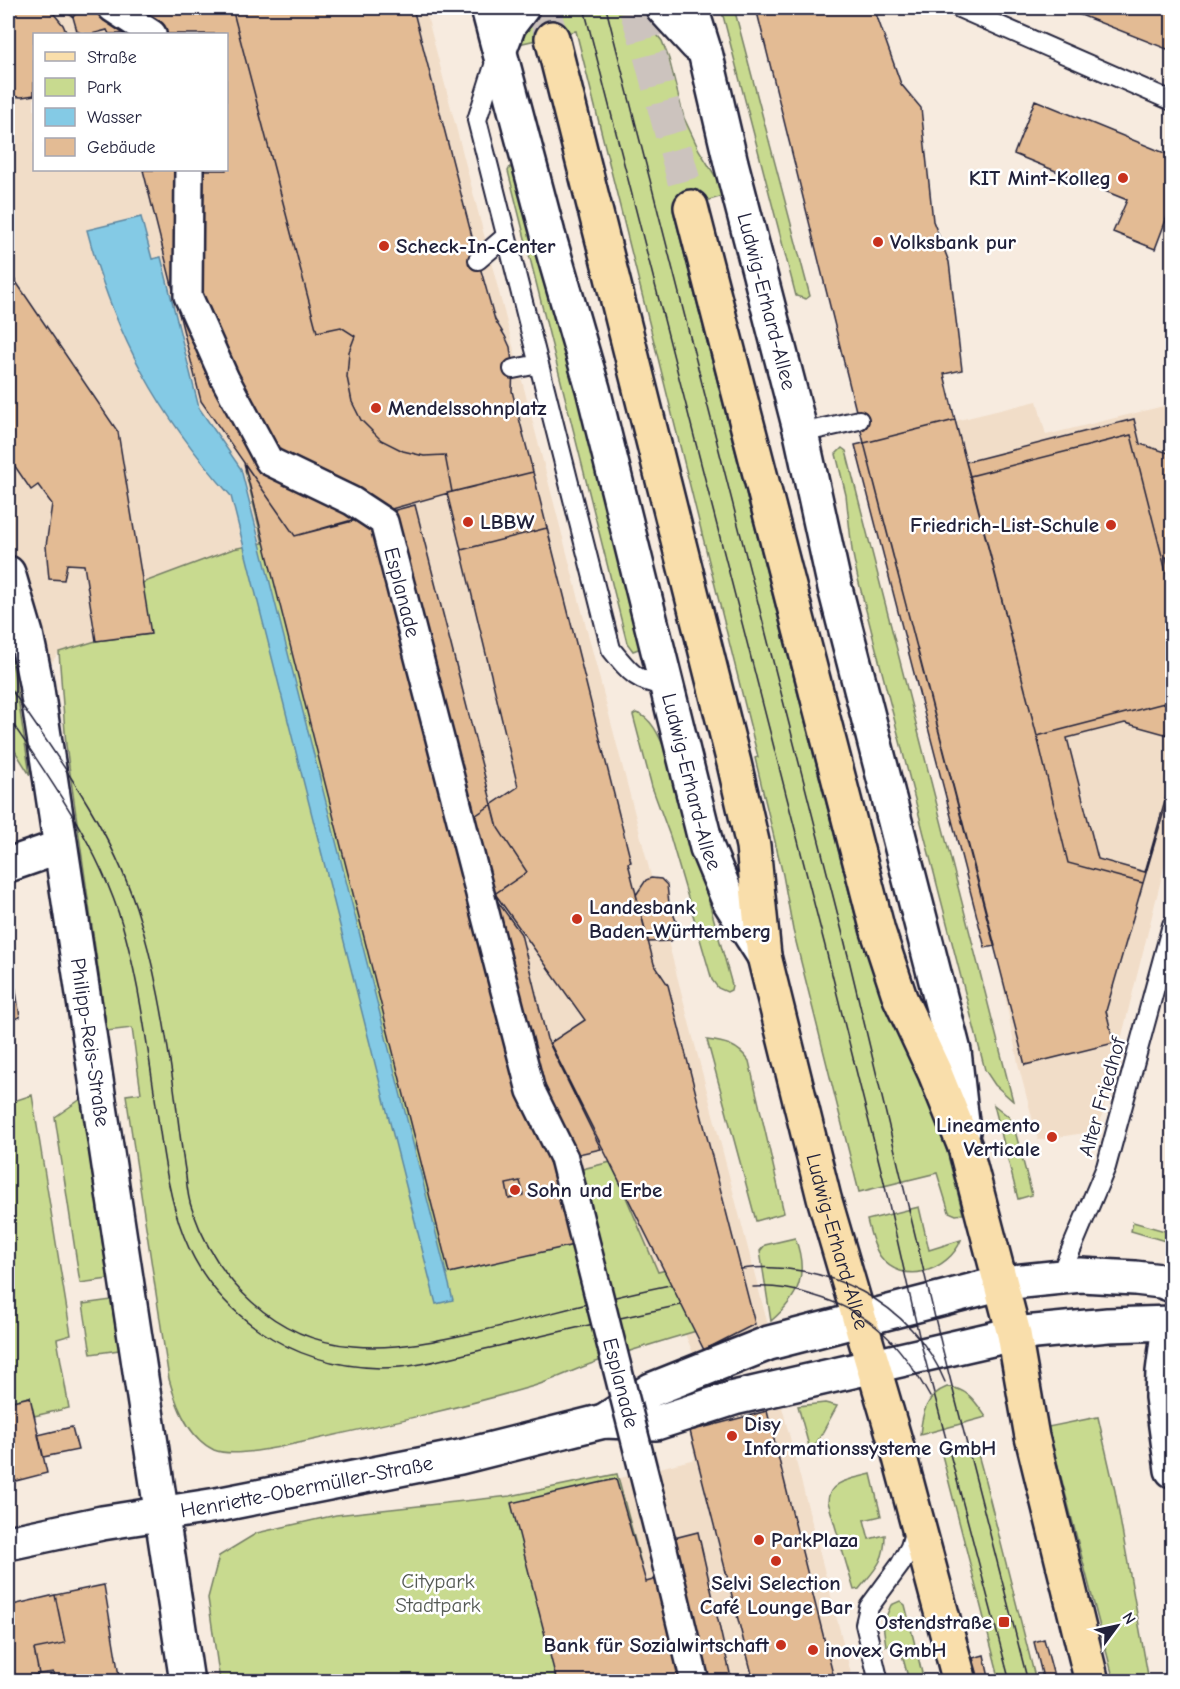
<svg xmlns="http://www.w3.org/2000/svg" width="1180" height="1689" font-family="'Comic Neue',sans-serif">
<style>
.built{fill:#f1ddc8;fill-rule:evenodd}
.green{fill:#c8da8f;stroke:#757e65;stroke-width:1.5}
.water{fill:#84cae5;stroke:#5d87a1;stroke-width:1.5}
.building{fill:#e3bb94;stroke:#22223b;stroke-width:1.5}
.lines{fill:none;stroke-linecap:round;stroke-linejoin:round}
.primary-tunnel{stroke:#ccc3be;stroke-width:33;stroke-dasharray:33 16;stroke-linecap:butt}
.service-casing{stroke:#22223b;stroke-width:22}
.pedestrian-casing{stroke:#22223b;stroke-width:32}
.minor-casing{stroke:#22223b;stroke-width:38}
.secondary-casing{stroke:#22223b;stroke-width:38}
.primary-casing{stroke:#22223b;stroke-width:38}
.service{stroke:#fff;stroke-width:18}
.pedestrian{stroke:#fff;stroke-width:27}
.minor{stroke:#fff;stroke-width:33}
.secondary{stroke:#fff;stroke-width:33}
.primary{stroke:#f9deab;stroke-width:33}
.tram{stroke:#22223b;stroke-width:1.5}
.pedestrian-bridge-casing{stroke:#22223b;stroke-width:32;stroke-linecap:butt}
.pedestrian-bridge{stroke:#fff;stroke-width:27}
.poi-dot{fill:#c8321e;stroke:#fff;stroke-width:2}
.labels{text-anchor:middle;stroke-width:5;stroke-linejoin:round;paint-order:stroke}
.poi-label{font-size:21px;font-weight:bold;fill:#22223b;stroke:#fff;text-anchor:start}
.street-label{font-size:21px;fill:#22223b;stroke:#fff}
.park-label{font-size:21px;fill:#545954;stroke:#fff}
</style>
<rect width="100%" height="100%" fill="#f7ebdf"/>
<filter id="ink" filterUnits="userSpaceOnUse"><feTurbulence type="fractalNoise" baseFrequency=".0167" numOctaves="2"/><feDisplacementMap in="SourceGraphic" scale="12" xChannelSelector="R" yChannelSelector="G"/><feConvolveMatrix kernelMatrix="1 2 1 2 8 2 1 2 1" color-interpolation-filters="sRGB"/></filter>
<g filter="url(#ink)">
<path class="built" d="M 8,8 L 425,8 L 770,1333 L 696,1360 L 685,1334 L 540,1179 L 151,634 L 96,641 L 59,652 L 8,727 ZM 34,34 L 226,34 L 226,170 L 34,170 Z
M 1037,401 L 1046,435 L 1172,404 L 1172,836 L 1098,1131 L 1038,1140 L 1019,1068 L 995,946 L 864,443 Z
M 782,1407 L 853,1681 L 557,1681 L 616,1479 L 695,1459 L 688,1428 Z"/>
<path class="green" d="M 550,8 L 627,8 L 647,22 L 662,41 L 669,59 L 684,118 L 699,150 L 727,195 L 673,210 L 860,935 L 866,934 L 935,1105 L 963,1214 L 956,1215 L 949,1212 L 937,1173 L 859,1192 L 793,930 L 783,875 L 755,758 L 758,757 L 576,31 L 523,43 L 517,47 L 526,24 Z
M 721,8 L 734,8 L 810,296 L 806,299 L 796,296 Z
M 510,167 L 514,169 L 566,340 L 641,648 L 633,651 L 627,643 L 509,175 L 508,171 Z
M 842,448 L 846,451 L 1013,1101 L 995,1085 L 985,1070 L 858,579 L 852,550 L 846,495 L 836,454 Z
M 247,467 L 263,492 L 521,1184 L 611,1162 L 658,1272 L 725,1255 L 742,1318 C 695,1331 648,1345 602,1360 C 579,1367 557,1379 534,1386 C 462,1407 390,1423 317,1439 C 293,1444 236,1459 214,1450 C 188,1438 176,1405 169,1379 L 126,1095 L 141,1093 L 132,1028 L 107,1031 L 66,745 L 59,652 L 96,641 L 150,634 L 142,583 L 233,549 L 263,543 L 245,470 Z
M 8,635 L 30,775 L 8,740 Z
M 636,713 C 654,717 663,746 670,761 L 732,985 L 731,990 L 727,992 L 718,988 L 712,980 L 670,836 L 652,787 L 634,719 L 633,715 Z
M 707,1040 C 725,1042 738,1045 749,1061 L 784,1213 L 756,1221 Z
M 32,1095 L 71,1335 L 57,1339 L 69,1408 L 34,1416 L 29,1397 L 8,1402 L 8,1103 Z
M 81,1099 L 108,1279 L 80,1283 L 55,1117 Z
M 994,1105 L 1009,1117 L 1014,1127 L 1032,1195 L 1018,1199 Z
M 919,1207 L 929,1250 L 961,1240 C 949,1271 902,1287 880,1256 C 873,1246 870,1232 867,1220 Z
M 1133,1222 L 1172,1233 L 1172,1243 L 1131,1231 Z
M 795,1238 C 809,1274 799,1297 771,1321 L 760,1251 L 765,1245 Z
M 111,1300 L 119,1350 L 91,1354 L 83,1304 Z
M 947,1387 C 967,1388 975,1401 986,1417 L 920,1435 C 922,1414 926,1395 947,1387 Z
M 825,1403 L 837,1406 L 815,1446 L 809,1446 L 798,1406 Z
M 1098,1417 L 1115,1491 L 1149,1681 L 1114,1681 L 1048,1427 Z
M 976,1447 L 982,1469 L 1036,1681 L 1000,1681 L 942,1455 Z
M 617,1474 L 641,1563 L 614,1569 L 642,1681 L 220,1681 L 208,1598 L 219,1556 L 257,1533 L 336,1515 L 510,1496 Z
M 871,1474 L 881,1516 L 864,1520 L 869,1539 L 885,1535 C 885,1562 875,1569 859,1589 L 854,1590 L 828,1502 C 828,1480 854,1479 871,1474 Z
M 900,1601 L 905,1605 L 924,1681 L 909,1681 L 899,1643 L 886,1646 L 883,1624 L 891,1605 Z"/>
<path class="water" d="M 141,217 L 152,259 L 161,257 L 199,408 L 241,469 L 453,1300 L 436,1304 L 231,496 C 158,414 115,336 87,230 Z"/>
<path class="building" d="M 8,8 L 60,8 L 54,14 L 63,25 L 67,34 L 34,34 L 34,95 L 22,97 L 8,96 Z
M 61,8 L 81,8 L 73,17 Z
M 81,8 L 232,8 L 317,332 L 341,327 L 355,336 L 349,352 L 347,377 L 352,402 L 361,420 L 381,440 L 403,451 L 424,456 L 445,455 L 452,492 L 295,536 L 201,401 L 143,170 L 226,170 L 226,34 L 109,34 L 107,30 L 92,34 L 82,34 L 77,31 L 73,17 Z
M 232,8 L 413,8 L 478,260 L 495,320 L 505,336 L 510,347 L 513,369 L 512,391 L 533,472 L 452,492 L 445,455 L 424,456 L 403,451 L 381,440 L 361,420 L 352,402 L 347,377 L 349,352 L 355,336 L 341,327 L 317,332 Z
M 756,8 L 874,8 L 901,84 L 921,108 L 933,221 L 949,262 L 962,370 L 944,374 L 955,420 L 864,443 Z
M 1063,8 L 1172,8 L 1172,51 Z
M 1035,100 L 1172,156 L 1172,204 L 1155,249 L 1113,232 L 1127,200 L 1014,154 Z
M 8,270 L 118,432 L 151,634 L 96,641 L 84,565 L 67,564 L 64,580 L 49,579 L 46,546 L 52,504 L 38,485 L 31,490 L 8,456 Z
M 1134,419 L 1140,444 L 1172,454 L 1172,559 L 1166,557 L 1172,581 L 1172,595 L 1131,435 L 970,476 L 966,462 Z
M 955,420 L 1037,736 L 1068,863 L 1143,883 L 1106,1011 L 1114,1043 L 1025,1065 L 864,443 Z
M 1131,435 L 1172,595 L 1172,701 L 1037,736 L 970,476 Z
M 864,443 L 890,544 L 995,946 L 985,948 L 855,445 Z
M 244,463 L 295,536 L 415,505 L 498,828 L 527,872 L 493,895 L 521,934 L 547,1039 L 601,1149 L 574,1155 L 674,1538 L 698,1532 L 732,1682 L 557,1682 L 511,1503 L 616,1479 L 646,1582 L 660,1578 L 574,1245 L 449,1273 Z
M 533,472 L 547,528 L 461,550 L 447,493 Z
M 547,528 L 631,862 L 628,863 L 654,964 L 668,985 L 755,1324 L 704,1350 L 550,1043 L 585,1020 L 451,832 L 518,787 L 461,550 Z
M 1172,701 L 1172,736 L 1125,723 L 1067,738 L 1098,859 L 1145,872 L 1172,776 L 1172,784 L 1143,883 L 1068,863 L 1037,736 Z
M 651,878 L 661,879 L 667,885 L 669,903 L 678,926 L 675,937 L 671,941 L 648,942 L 636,895 L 646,880 Z
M 8,941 L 20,1017 L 8,1021 Z
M 520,1181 L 524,1195 L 509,1199 L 506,1184 Z
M 30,1397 L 47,1473 L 8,1483 L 8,1402 Z
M 767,1411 L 791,1508 L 835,1682 L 754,1682 L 690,1431 Z
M 72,1427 L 78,1450 L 43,1457 L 38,1435 Z
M 104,1585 L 120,1682 L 54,1682 L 53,1672 L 39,1674 L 34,1649 L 65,1643 L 55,1595 Z
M 55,1595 L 65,1643 L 34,1649 L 39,1674 L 8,1681 L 8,1606 Z
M 1044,1639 L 1055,1680 L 1050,1682 L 1044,1682 L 1034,1642 Z
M 984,1655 L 990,1682 L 979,1682 L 977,1672 L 973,1658 Z"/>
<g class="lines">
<path class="primary-tunnel" d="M 543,8 L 552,38
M 635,8 L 645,37 L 691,207"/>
<defs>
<path id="service" d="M 959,8 L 1172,101
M 497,56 L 477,120 L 611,649 C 631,674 636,681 668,687
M 478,260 L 506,236
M 513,369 L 539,364
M 801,433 L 859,420
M 1060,1276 L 1106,1167 L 1172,925
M 879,1682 L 865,1624 L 869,1607 L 900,1565 L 910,1547 L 915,1529"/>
<g id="pedestrian">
<path d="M 112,8 L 152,34"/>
<path id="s1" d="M 189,170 L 188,296 L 225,379 L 269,461 L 352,501 L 384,522 L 531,1091 L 564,1158"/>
<path d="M 661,1541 L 695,1682"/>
</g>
<g id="minor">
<path id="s2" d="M 8,573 L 26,634 L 36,683 L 187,1682"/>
<path d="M 8,865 L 60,847"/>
<path d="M 1169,1324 L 1163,1372 L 1162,1397 L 1172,1470"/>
<path d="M 604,1421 L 651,1390 L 769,1343 L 1002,1283 L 1081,1275 L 1135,1278 L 1161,1281 L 1172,1285"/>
<path id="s3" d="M 8,1543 L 102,1523 L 217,1505 L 460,1457 L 604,1421 L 656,1423 L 734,1398 L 1014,1334 L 1108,1325 L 1172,1323"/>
</g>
<g id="secondary">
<path id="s4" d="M 488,8 L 548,234 L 593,389 L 707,848 L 729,901 L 764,956"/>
<path d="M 663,8 L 697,45"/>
<path id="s5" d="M 691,8 L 706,56 L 731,163 L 801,433 L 835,588 L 954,1051 L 963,1131"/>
<path d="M 500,49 L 509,25 L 522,8"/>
</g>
<g id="primary">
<path id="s6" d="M 552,38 L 734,763 L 753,846 L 764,956 L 824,1198 L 899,1454 L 960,1682"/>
<path d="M 691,207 L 878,931 L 900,998 L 935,1073 L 965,1147 L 1014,1334 L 1032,1437 L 1092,1682"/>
</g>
</defs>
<use href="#service" class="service-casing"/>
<use href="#pedestrian" class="pedestrian-casing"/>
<use href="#minor" class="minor-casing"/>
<use href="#secondary" class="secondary-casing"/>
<use href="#primary" class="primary-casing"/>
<use href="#service" class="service"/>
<use href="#pedestrian" class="pedestrian"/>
<use href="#minor" class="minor"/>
<use href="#secondary" class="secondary"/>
<use href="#primary" class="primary"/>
<path class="tram" d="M 584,8 L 825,946 L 883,1178 L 920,1340 L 1010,1682
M 606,8 L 844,939 L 943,1351 L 1028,1682
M 8,685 C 56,755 109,825 136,907 C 155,965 165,1027 174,1088 C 178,1117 181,1147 186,1176 C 187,1187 188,1199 192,1209 C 217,1281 274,1340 353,1346 C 398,1350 442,1340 485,1330 C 547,1315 608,1297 670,1285
M 8,717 C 55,786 105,856 126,938 C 140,990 147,1044 155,1098 C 169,1191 174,1271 259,1330 C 295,1355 335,1367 380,1368 C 417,1368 454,1356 490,1348 C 554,1333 617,1318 681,1305
M 741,1269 C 824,1259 913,1302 945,1382
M 753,1287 C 773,1286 793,1289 812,1295 C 872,1312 901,1344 930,1397"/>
<defs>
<g id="pedestrian-bridge">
<path id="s7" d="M 564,1158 L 661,1541"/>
</g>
</defs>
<use href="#pedestrian-bridge" class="pedestrian-bridge-casing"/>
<use href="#pedestrian-bridge" class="pedestrian-bridge"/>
</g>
</g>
<g class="poi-dot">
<circle cx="1123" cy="178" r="6"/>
<circle cx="878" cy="242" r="6"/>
<circle cx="384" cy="246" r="6"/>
<circle cx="376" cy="408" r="6"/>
<circle cx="468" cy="522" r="6"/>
<circle cx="1111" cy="525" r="6"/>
<circle cx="577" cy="919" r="6"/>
<circle cx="1052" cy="1137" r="6"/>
<circle cx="515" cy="1190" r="6"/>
<circle cx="732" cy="1436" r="6"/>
<circle cx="759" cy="1540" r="6"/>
<circle cx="776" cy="1561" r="6"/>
<rect x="998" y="1616" width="12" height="12" rx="3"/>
<circle cx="781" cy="1645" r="6"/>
<circle cx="813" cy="1650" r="6"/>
</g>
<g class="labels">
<g class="poi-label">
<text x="1111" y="185" text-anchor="end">KIT Mint-Kolleg</text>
<text x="890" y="249">Volksbank pur</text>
<text x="396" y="253">Scheck-In-Center</text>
<text x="388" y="415">Mendelssohnplatz</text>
<text x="480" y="529">LBBW</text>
<text x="1099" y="532" text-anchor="end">Friedrich-List-Schule</text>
<text x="589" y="914">Landesbank<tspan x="589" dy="24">Baden-Württemberg</tspan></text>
<text x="1040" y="1132" text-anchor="end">Lineamento<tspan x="1040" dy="24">Verticale</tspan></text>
<text x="527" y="1197">Sohn und Erbe</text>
<text x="744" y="1431">Disy<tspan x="744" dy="24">Informationssysteme GmbH</tspan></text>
<text x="771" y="1547">ParkPlaza</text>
<text x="776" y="1590" text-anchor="middle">Selvi Selection<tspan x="776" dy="24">Café Lounge Bar</tspan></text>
<text x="992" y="1629" text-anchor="end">Ostendstraße</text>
<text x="769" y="1652" text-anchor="end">Bank für Sozialwirtschaft</text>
<text x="825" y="1657">inovex GmbH</text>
</g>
<g class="street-label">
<text dy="7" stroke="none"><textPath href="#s5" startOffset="303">Ludwig-Erhard-Allee</textPath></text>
<text dy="7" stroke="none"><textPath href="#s1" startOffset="513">Esplanade</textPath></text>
<text dy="7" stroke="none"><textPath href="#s4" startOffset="800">Ludwig-Erhard-Allee</textPath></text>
<text dy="7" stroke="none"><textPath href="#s2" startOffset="477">Philipp-Reis-Straße</textPath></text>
<text transform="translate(1102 1097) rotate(-74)" y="7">Alter Friedhof</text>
<text dy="7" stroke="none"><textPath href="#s6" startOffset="1238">Ludwig-Erhard-Allee</textPath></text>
<text dy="7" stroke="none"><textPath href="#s7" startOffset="232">Esplanade</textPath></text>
<text dy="7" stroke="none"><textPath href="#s3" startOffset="304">Henriette-Obermüller-Straße</textPath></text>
</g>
<g class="park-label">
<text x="438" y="1588">Citypark<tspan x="438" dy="24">Stadtpark</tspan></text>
</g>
</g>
<rect width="1180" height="1689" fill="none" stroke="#fff" stroke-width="30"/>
<rect x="15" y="15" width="1150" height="1659" fill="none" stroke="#22223b" stroke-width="2" filter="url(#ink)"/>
<rect x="33" y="33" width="195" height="138" fill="#ffffff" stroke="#a7a7b1" stroke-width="1.5"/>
<rect x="45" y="52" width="30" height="9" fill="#f9deab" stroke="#a7a7b1" stroke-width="1.5"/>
<text x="87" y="63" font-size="18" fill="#22223b">Straße</text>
<rect x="45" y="78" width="30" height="18" fill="#c8da8f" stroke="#a7a7b1" stroke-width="1.5"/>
<text x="87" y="93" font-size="18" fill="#22223b">Park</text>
<rect x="45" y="108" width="30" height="18" fill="#84cae5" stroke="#a7a7b1" stroke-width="1.5"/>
<text x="87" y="123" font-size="18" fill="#22223b">Wasser</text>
<rect x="45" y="138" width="30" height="18" fill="#e3bb94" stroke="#a7a7b1" stroke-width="1.5"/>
<text x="87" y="153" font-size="18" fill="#22223b">Gebäude</text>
<g transform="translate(1117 1626) rotate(57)" stroke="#ffffff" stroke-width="4.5" paint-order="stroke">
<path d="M0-4.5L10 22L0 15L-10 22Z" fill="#22223b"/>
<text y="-9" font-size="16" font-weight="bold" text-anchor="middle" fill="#22223b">N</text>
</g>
</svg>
